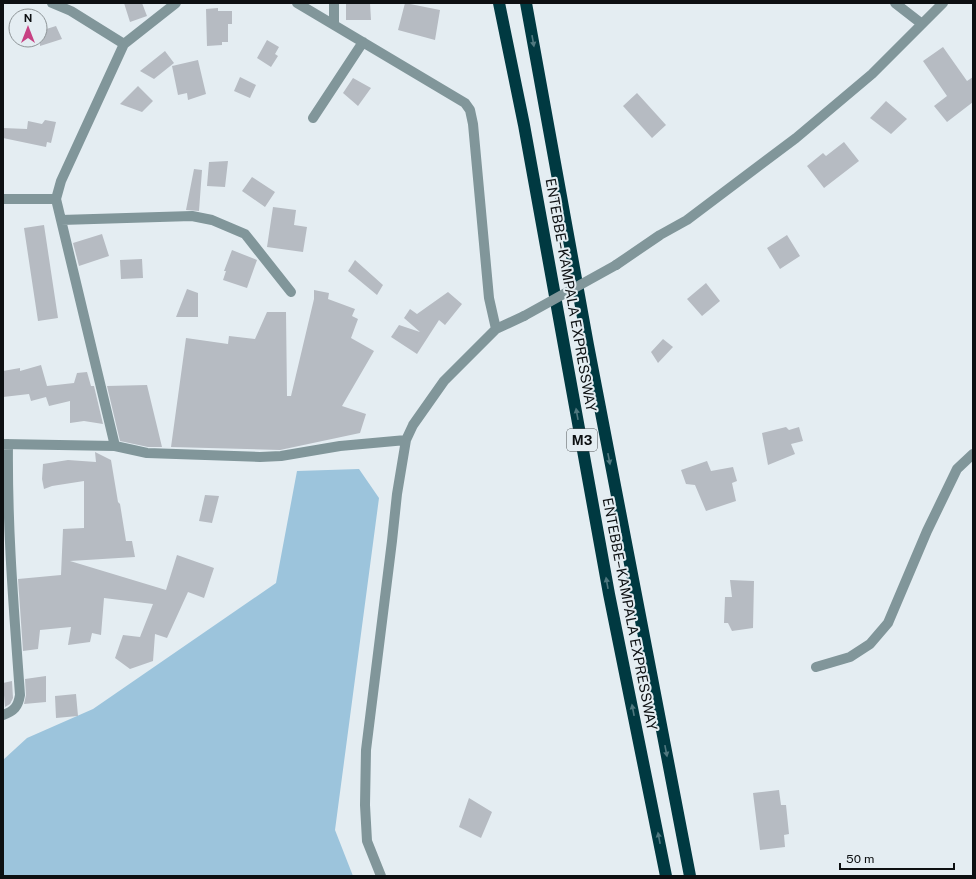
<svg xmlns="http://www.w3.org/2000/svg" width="976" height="879" font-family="'Public Sans',sans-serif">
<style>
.forest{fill:#9cc4dc}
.building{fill:#b6bbc2}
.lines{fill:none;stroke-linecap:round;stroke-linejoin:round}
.street{stroke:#81969a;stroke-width:10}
.highway{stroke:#003941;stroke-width:12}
.street-bridge{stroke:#81969a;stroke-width:10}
.oneway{fill:#50787f}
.labels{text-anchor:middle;stroke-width:4;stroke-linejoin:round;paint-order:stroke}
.shield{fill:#e4edf2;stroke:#4e5255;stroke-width:1}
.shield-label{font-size:13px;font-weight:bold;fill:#0d1012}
.street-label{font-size:14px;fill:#0d1012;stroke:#e4edf2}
</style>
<rect width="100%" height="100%" fill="#e4edf2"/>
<path class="forest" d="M 359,469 L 379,498 L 335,830 L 353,876 L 3,876 L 3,760 L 27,738 L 93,709 L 276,583 L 297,471 Z"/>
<path class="building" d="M 124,3 L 142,3 L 147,16 L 130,22 Z
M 346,3 L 370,3 L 371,20 L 346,20 Z
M 405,3 L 440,10 L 435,40 L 398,30 Z
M 218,8 L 218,11 L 232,11 L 232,24 L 228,24 L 228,42 L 222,42 L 222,45 L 207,46 L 206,9 Z
M 56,26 L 62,39 L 40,46 L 40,31 Z
M 267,40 L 279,47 L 275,54 L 278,56 L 271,67 L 257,58 Z
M 943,47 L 967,81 L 973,77 L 973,102 L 947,122 L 934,106 L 947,96 L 923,61 Z
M 165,51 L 174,63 L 154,79 L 140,71 Z
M 198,60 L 206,94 L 188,100 L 187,93 L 178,95 L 172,66 Z
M 240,77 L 256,85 L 250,98 L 234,91 Z
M 353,78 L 371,88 L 358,106 L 343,93 Z
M 138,86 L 153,101 L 142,112 L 120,104 Z
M 637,93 L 666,125 L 652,138 L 623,106 Z
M 886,101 L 907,119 L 891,134 L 870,118 Z
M 45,120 L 56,122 L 51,143 L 47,142 L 46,147 L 3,138 L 3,128 L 27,129 L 28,121 L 42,124 Z
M 844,142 L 859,161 L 824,188 L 807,166 L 823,153 L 826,156 Z
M 228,161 L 225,187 L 207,186 L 209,162 Z
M 194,169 L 202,170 L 199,211 L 186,210 Z
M 252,177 L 275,192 L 265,207 L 242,191 Z
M 273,207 L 296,210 L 294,225 L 307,227 L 303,252 L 267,247 Z
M 44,225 L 58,318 L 38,321 L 24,228 Z
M 102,234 L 109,256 L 79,266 L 73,243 Z
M 787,235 L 800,256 L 780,269 L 767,248 Z
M 232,250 L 257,260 L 247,288 L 223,280 L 226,271 L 224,271 Z
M 142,259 L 143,278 L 121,279 L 120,260 Z
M 355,260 L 383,285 L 377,295 L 348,271 Z
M 706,283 L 720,301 L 702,316 L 687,299 Z
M 187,289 L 198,293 L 198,317 L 176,317 Z
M 314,290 L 329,293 L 328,299 L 355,309 L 352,316 L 358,319 L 351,338 L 374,351 L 342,406 L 366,414 L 360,433 L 280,450 L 171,447 L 186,338 L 228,344 L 229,336 L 255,339 L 267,312 L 286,312 L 287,396 L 291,396 L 314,299 Z
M 448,292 L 462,304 L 445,325 L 439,320 L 417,354 L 391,337 L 399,325 L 420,332 L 404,318 L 410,309 L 417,314 Z
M 663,339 L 673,347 L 658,363 L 651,352 Z
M 41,365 L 47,386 L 74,383 L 77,373 L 87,372 L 91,386 L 94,386 L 103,424 L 84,421 L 70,423 L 70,401 L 49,406 L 46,397 L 31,401 L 29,394 L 3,397 L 3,371 L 20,368 L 20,371 Z
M 147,385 L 162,447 L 148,447 L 120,441 L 107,386 Z
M 786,427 L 789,430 L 799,427 L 803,441 L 791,444 L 795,454 L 768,465 L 762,433 Z
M 95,452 L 111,460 L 118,502 L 120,504 L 126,541 L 132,541 L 135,557 L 70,561 L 166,590 L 177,555 L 214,568 L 204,598 L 188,592 L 167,638 L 155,634 L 153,661 L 130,669 L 115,658 L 123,635 L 140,637 L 153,604 L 104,598 L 101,635 L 92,633 L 90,642 L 68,645 L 71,627 L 40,630 L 38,649 L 23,651 L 18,579 L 61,575 L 63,529 L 84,528 L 84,481 L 52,486 L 44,489 L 42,479 L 43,464 L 68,460 L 96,462 Z
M 707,461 L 711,471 L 733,467 L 737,481 L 732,483 L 736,501 L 706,511 L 695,485 L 686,484 L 681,470 Z
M 205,495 L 219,496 L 212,523 L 199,521 Z
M 730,580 L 754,581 L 753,628 L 732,631 L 728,623 L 724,623 L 725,597 L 732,597 Z
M 46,676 L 46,702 L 24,704 L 26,695 L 25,679 Z
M 12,681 L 13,698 L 10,704 L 5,707 L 3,683 Z
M 76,694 L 78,716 L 56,718 L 55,696 Z
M 779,790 L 781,805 L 786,805 L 789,834 L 784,835 L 785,847 L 760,850 L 753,793 Z
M 469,798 L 492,812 L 481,838 L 459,827 Z"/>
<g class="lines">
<path class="street" d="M 52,3 L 71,11 L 124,44
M 297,3 L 465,103 L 470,110 L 473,124 L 489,298 L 496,329 L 444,381 L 413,425 L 406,440 L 397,494 L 392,541 L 366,750 L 365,805 L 367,841 L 381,876
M 895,3 L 922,24
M 334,25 L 334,3
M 313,118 L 363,42
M 3,199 L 56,199
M 61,220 L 192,216 L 212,220 L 245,234 L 291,292
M 616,265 L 660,235 L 687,220 L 796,138 L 872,74 L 943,3
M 496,329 L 524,316
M 3,444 L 115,446 L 147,453 L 260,457 L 281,456 L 340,446 L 406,440
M 115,446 L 56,199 L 61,181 L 124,44 L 176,3
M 816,667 L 850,657 L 870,644 L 888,623 L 927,531 L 957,469 L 973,454
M 3,715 C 14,711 18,707 20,695 C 14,611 7,528 8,444"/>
<path class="highway" d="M 499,3 L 524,125 L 609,594 L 666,876
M 526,3 L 588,345 L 690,876"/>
<path class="street-bridge" d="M 524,316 L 616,265"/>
</g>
<defs><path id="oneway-solid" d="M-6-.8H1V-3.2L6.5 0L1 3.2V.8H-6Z"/></defs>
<g class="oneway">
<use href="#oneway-solid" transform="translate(533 41) rotate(80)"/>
<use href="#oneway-solid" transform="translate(577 414) rotate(-100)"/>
<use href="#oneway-solid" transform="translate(609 459) rotate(79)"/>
<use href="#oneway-solid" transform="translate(607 583) rotate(-100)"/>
<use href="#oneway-solid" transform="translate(633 710) rotate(-101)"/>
<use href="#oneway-solid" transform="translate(666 751) rotate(79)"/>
<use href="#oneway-solid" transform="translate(659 838) rotate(-101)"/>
</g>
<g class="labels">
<rect class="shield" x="567" y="429" width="30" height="22" rx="3"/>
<g class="shield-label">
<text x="582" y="445">M3</text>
</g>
<g class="street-label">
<text transform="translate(571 295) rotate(80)" y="5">ENTEBBE–KAMPALA EXPRESSWAY</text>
<text transform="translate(630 614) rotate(79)" y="5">ENTEBBE–KAMPALA EXPRESSWAY</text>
</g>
</g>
<rect width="976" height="879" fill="none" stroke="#0d1012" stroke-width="8"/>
<g transform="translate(28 28)"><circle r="19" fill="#e4edf2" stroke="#8e9598"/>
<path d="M0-3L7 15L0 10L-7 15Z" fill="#c74183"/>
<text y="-6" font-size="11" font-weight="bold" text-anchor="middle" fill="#0d1012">N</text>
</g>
<path d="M840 863v6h114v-6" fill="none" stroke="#0d1012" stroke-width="2"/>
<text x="846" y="863" font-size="12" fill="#0d1012" stroke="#e4edf2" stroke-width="3" paint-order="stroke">50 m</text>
</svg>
